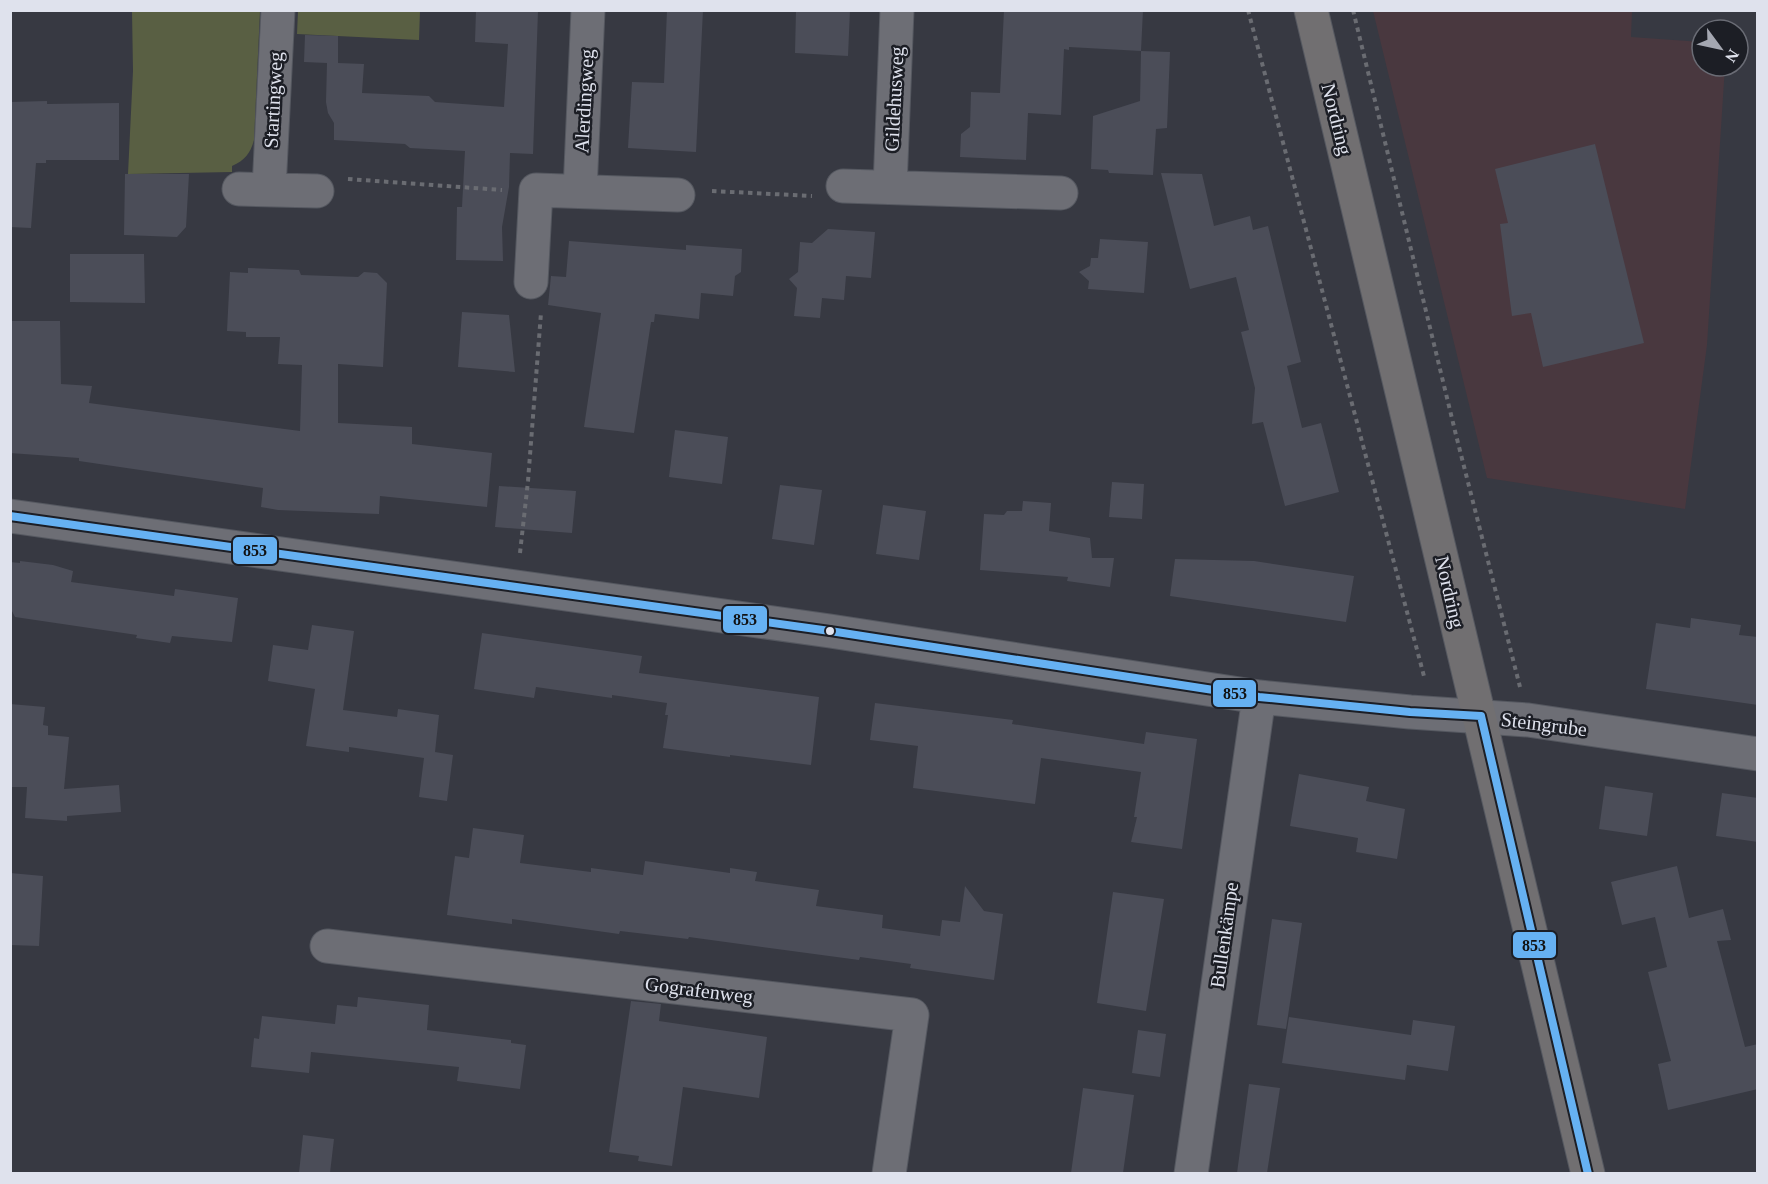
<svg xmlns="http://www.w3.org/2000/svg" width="1768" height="1184" font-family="'Times New Roman',serif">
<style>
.commercial{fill:#49383f}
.green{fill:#595f43}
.building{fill:#4b4d58}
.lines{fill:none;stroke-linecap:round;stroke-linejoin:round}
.minor-casing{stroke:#555860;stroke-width:35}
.major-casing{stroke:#555860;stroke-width:35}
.path{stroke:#6a6c72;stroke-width:4;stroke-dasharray:4.5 4.5;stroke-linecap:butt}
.minor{stroke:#6d6e75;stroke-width:33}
.major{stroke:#716f71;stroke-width:33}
.bus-1-casing{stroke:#1c1e25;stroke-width:12}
.bus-1{stroke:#66b1f2;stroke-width:8}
.bus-dot{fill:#dfe2ed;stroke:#1c1e25;stroke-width:2}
.labels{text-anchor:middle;stroke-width:5;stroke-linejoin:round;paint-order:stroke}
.street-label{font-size:20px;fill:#dfe2ed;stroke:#1c1e25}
.line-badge{stroke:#1c1e25;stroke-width:2}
.pale-badge-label{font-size:16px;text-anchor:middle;font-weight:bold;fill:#111}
</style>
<rect width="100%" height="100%" fill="#373942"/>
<path class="commercial" d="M 1373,11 L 1632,11 L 1631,37 L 1702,42 L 1702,66 L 1725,66 L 1707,345 L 1685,509 L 1487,478 Z"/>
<path class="green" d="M 132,11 L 260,11 L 254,140 C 250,154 245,160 232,166 L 232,172 L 128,174 L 133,71 Z
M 298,11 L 420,11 L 419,40 L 297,34 Z"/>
<path class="building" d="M 476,10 L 538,11 L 533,154 L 510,153 L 509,187 L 502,227 L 503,261 L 456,260 L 457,207 L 462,207 L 465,151 L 410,148 L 405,144 L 334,140 L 334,123 L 328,113 L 326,102 L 327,63 L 304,62 L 305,35 L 338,36 L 338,63 L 364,64 L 362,93 L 429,96 L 435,102 L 504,107 L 508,44 L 475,42 Z
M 667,10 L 703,10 L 696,152 L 628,148 L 632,82 L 664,83 Z
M 796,10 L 850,10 L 848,56 L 795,53 Z
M 1004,10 L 1143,10 L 1141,51 L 1069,47 L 1069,50 L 1064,49 L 1061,115 L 1028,113 L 1026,160 L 960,157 L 961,134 L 970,127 L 971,92 L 1000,93 Z
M 1141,51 L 1170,52 L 1167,128 L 1156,129 L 1153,175 L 1109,173 L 1108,170 L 1091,169 L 1093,116 L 1140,101 Z
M 47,101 L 47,104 L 119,103 L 119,160 L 46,160 L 46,163 L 36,163 L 31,228 L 10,227 L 10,102 Z
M 1595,144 L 1644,343 L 1543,367 L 1531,313 L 1512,316 L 1500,224 L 1508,223 L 1495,169 Z
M 1161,173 L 1202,174 L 1214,226 L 1250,216 L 1253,230 L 1268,226 L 1301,362 L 1287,366 L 1302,428 L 1321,423 L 1339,492 L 1285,506 L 1263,422 L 1252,424 L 1255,388 L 1241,332 L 1249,330 L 1236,277 L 1190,289 Z
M 125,174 L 189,174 L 186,227 L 177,237 L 124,235 Z
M 828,229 L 875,232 L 871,278 L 846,276 L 844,300 L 822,298 L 820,318 L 794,316 L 797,288 L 789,279 L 798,272 L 800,242 L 812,243 Z
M 1100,239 L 1148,242 L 1144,293 L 1088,289 L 1089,281 L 1079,272 L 1090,266 L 1091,258 L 1098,258 Z
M 569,241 L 686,250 L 686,245 L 742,249 L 741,272 L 735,276 L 733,296 L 701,293 L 699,319 L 655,314 L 654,322 L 651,322 L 634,433 L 584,427 L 601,313 L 548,305 L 551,276 L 566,277 Z
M 70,254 L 144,254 L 145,303 L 70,302 Z
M 248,268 L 299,270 L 301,275 L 358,277 L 364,272 L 377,273 L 387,283 L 383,367 L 338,364 L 338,423 L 412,427 L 412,444 L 492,453 L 487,507 L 380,496 L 379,514 L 278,510 L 261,507 L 263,488 L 79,461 L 79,458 L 10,453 L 10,321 L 60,321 L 61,384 L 92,386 L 89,403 L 300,431 L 302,365 L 278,364 L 280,337 L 246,337 L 246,332 L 227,331 L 230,272 L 248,273 Z
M 462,312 L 509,315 L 515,372 L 458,367 Z
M 675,430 L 728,437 L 722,484 L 669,477 Z
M 1112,482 L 1144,484 L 1142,519 L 1109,517 Z
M 780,485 L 822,490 L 814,545 L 772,539 Z
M 499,486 L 576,491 L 572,533 L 495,527 Z
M 1023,501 L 1051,503 L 1049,531 L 1090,538 L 1092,558 L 1114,558 L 1110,587 L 1067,581 L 1068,577 L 980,570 L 984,514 L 1004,515 L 1007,511 L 1022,511 Z
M 883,505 L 926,511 L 919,560 L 876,554 Z
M 1175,559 L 1254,561 L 1354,576 L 1346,622 L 1170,596 Z
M 20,561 L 53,565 L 73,571 L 71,582 L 174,596 L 175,589 L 238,598 L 232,642 L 172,636 L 170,643 L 136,638 L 137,635 L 15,617 L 10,607 L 10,562 L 20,563 Z
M 1691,618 L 1741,625 L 1739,635 L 1758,637 L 1758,705 L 1646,689 L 1656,623 L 1690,628 Z
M 312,625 L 354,631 L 343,710 L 397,717 L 398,709 L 439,715 L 435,752 L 453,755 L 447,801 L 419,797 L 424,758 L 349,747 L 349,752 L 306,746 L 315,689 L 268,681 L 273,645 L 308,650 Z
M 482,633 L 642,656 L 639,673 L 819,697 L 811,765 L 730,755 L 730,757 L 663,748 L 668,715 L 665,715 L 667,703 L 612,695 L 612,698 L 536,687 L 534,698 L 474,689 Z
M 875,703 L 1013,720 L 1012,724 L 1144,744 L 1146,732 L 1197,739 L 1182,849 L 1131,842 L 1137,817 L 1134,817 L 1141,772 L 1041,758 L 1035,804 L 913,788 L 918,746 L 870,740 Z
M 10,704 L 45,707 L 43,725 L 48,726 L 48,735 L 69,737 L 64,789 L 119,785 L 121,812 L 67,816 L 67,821 L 25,818 L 27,787 L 10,787 Z
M 1299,774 L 1369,787 L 1366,801 L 1405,809 L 1397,859 L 1356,852 L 1358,838 L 1290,826 Z
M 1605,786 L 1653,793 L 1647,836 L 1599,829 Z
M 1722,793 L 1758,798 L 1758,842 L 1716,836 Z
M 473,828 L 524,835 L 520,863 L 591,872 L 591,868 L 643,875 L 645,861 L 730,873 L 730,868 L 757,872 L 755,881 L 819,890 L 816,906 L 883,915 L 882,928 L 940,936 L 942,920 L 960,922 L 965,886 L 984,911 L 1003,914 L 994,980 L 910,968 L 911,964 L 860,957 L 859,960 L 689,937 L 688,939 L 620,931 L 619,934 L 512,919 L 512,924 L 447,915 L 455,856 L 469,858 Z
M 1677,866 L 1689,918 L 1723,909 L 1731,940 L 1717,941 L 1745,1047 L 1758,1044 L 1758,1089 L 1668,1110 L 1658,1064 L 1671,1061 L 1648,972 L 1667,967 L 1655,917 L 1622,925 L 1611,882 Z
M 10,873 L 43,876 L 39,946 L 10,945 Z
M 1113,892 L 1164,899 L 1146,1011 L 1097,1003 Z
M 1272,919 L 1302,923 L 1286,1029 L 1257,1025 Z
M 358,997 L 429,1005 L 427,1030 L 511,1040 L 511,1043 L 526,1045 L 520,1089 L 457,1081 L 459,1067 L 311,1052 L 309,1073 L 251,1067 L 254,1038 L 259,1039 L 262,1016 L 335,1024 L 337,1005 L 357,1007 Z
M 631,1001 L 661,1004 L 659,1021 L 767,1037 L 759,1098 L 683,1087 L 672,1166 L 638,1161 L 639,1156 L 609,1152 Z
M 1289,1017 L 1411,1035 L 1413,1020 L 1455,1026 L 1448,1071 L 1407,1065 L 1405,1080 L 1282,1063 Z
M 1138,1030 L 1166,1034 L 1160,1077 L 1132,1073 Z
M 1249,1084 L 1280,1088 L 1267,1173 L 1237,1173 Z
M 1083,1088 L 1134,1095 L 1123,1173 L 1071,1173 Z
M 303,1135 L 334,1139 L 330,1173 L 299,1173 Z"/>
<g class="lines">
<defs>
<path id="minor" d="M 843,186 L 1061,193
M 890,187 L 897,10
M 239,189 L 317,191
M 269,189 L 278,10
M 580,191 L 588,10
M 531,282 L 536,190 L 678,195
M 10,516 L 830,631 L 1259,697 L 1410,712 L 1528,720 L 1758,754
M 327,946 L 912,1015 L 889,1174
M 1191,1174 L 1259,697"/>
<path id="major" d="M 1311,10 L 1588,1174"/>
</defs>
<use href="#minor" class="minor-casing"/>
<use href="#major" class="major-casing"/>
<path class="path" d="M 1248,10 L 1425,680
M 1353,10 L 1456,435 L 1520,687
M 348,179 L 502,190
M 712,191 L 812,196
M 520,553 L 528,481 L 541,313"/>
<use href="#minor" class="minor"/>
<use href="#major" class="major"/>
<defs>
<path id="bus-1" d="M 10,516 L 830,631 L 1259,697 L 1410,712 L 1481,716
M 1481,716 L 1588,1174"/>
</defs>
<use href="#bus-1" class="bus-1-casing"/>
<use href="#bus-1" class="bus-1"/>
</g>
<circle class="bus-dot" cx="830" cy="631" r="5"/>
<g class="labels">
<g class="street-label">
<text transform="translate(894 99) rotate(-87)" y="7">Gildehusweg</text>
<text transform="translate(273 100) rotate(-87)" y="7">Startingweg</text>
<text transform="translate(584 101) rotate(-87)" y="7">Alerdingweg</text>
<text transform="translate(1337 119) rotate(76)" y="7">Nordring</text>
<text transform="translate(1450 592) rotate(77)" y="7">Nordring</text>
<text transform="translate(1544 724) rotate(7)" y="7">Steingrube</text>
<text transform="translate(1224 935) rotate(-82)" y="7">Bullenkämpe</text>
<text transform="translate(699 990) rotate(7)" y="7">Gografenweg</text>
</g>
</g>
<g class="line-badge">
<rect x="232" y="536" width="46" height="29" rx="6" fill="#66b1f2"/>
<rect x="722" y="605" width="46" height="29" rx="6" fill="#66b1f2"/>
<rect x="1212" y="679" width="45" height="29" rx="6" fill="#66b1f2"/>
<rect x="1512" y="931" width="45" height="28" rx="6" fill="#66b1f2"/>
</g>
<g class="pale-badge-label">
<text x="255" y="556">853</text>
<text x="745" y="625">853</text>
<text x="1235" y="699">853</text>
<text x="1534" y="951">853</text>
</g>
<rect width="1768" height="1184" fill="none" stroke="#dfe2ed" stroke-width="24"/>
<g transform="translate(1720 48) rotate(123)"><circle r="28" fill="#1c1e25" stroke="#6a6c75" stroke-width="1.5"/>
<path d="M0-4.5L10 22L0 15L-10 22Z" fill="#a4a7b1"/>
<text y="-9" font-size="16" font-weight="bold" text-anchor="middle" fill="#dfe2ed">N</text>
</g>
</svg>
